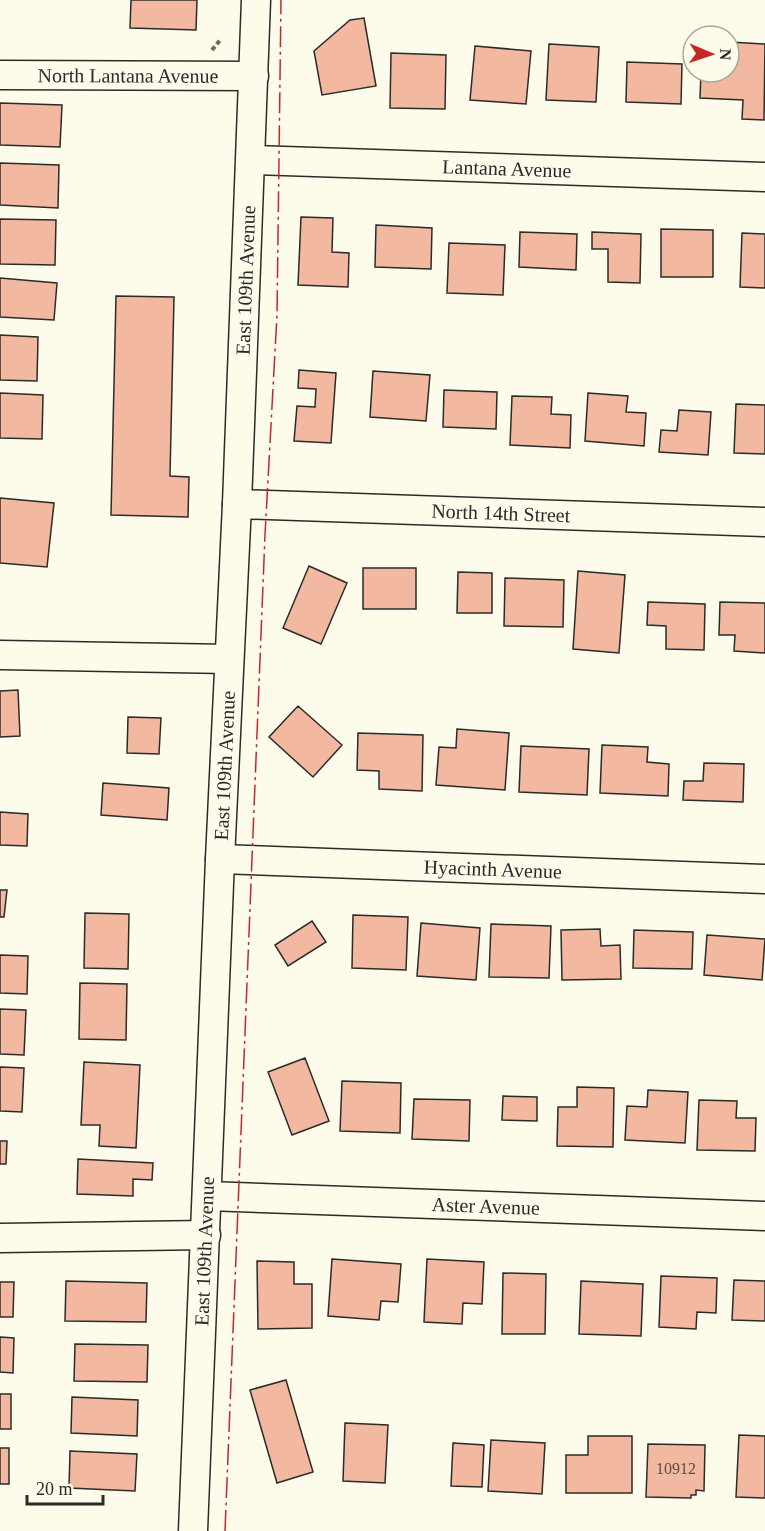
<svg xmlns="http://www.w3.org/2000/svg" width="765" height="1531" font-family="'Times New Roman',serif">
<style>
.building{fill:#f2b8a0;stroke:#2b2b2b;stroke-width:1.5}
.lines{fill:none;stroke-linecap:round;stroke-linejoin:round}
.minor-casing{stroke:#2b2b2b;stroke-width:31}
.path{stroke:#6a6964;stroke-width:4;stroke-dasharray:4.5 3;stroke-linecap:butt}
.minor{stroke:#fdfbea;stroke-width:28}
.power{stroke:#c62828;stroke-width:1.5;stroke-dasharray:21 4.5 3 4.5;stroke-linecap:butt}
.labels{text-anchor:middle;stroke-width:4.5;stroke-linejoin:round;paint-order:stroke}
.number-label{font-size:16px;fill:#5d4e48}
.street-label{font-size:20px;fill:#2b2b2b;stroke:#fdfbea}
</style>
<rect width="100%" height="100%" fill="#fdfbea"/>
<path class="building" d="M 131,0 L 197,0 L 196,30 L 130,28 Z
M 364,18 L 376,86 L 322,95 L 314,51 L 350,20 Z
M 729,42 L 765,44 L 764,120 L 742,119 L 743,100 L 700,98 L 701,72 L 729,72 Z
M 549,44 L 599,47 L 596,102 L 546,100 Z
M 475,46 L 531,51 L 526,104 L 470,100 Z
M 391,53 L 446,55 L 445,109 L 390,108 Z
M 627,62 L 682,64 L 681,104 L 626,102 Z
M 0,103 L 62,105 L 60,147 L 0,145 Z
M 0,163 L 59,165 L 58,208 L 0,205 Z
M 301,217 L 333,218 L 332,252 L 349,253 L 348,287 L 298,285 Z
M 0,219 L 56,220 L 55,265 L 0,264 Z
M 376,225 L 432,228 L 431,269 L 375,267 Z
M 661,229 L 713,230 L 713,277 L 661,277 Z
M 520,232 L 577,234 L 576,270 L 519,267 Z
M 592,232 L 641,234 L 640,283 L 608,282 L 608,249 L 592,249 Z
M 742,233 L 765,234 L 765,288 L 740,287 Z
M 449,243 L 505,245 L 503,295 L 447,293 Z
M 0,278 L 57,283 L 54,320 L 0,317 Z
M 116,296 L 174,297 L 170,476 L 189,477 L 188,517 L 111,515 Z
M 0,335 L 38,337 L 37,381 L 0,380 Z
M 299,370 L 336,373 L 331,443 L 294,441 L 297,406 L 315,407 L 316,389 L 298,388 Z
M 373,371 L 430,375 L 426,421 L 370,417 Z
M 444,390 L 497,392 L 496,429 L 443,427 Z
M 0,393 L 43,395 L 42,439 L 0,438 Z
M 588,393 L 628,396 L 626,412 L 646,413 L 644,446 L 585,441 Z
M 512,396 L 552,397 L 551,414 L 571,415 L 570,448 L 510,445 Z
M 736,404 L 765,405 L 765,454 L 734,453 Z
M 679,410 L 711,412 L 708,455 L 659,452 L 661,430 L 677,431 Z
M 0,498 L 54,503 L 47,567 L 0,563 Z
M 309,566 L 347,583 L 321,644 L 283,628 Z
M 363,568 L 416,568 L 416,609 L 363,609 Z
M 578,571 L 625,575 L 619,653 L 573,649 Z
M 458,572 L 492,573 L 492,613 L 457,613 Z
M 505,578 L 564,580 L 563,627 L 504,626 Z
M 648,602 L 705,604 L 704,650 L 666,649 L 666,626 L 647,625 Z
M 720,602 L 765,603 L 765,653 L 734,651 L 735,635 L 719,635 Z
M 18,690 L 20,736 L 0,737 L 0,691 Z
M 298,706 L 342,745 L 313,777 L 269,737 Z
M 128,717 L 161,718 L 159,754 L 127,753 Z
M 457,729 L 509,733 L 505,790 L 436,785 L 439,747 L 456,748 Z
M 358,733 L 423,735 L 422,791 L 379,789 L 379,771 L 357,770 Z
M 602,745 L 648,747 L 647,762 L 669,764 L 668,796 L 600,793 Z
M 521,746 L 589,749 L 587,795 L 519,792 Z
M 704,763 L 744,764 L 743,802 L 683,800 L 684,781 L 703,781 Z
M 103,783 L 169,788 L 167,820 L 101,815 Z
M 0,812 L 28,814 L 27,846 L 0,845 Z
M 0,890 L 7,890 L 4,917 L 0,917 Z
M 85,913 L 129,914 L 128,969 L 84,968 Z
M 353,915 L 408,917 L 406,970 L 352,968 Z
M 312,921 L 326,942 L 288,966 L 275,945 Z
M 421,923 L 480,928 L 476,980 L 417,976 Z
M 491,924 L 551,926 L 549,978 L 489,977 Z
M 600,929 L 601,946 L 620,945 L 621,979 L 562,980 L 561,930 Z
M 634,930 L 693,932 L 692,969 L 633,968 Z
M 707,935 L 765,939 L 762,980 L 704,975 Z
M 0,955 L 28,956 L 27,994 L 0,993 Z
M 80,983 L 127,984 L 126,1040 L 79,1039 Z
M 0,1009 L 26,1010 L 24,1055 L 0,1054 Z
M 305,1058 L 329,1121 L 292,1135 L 268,1072 Z
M 84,1062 L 140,1065 L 136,1148 L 99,1146 L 100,1125 L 81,1125 Z
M 0,1067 L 24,1068 L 22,1112 L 0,1111 Z
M 342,1081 L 401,1083 L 400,1133 L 340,1131 Z
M 577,1087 L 614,1088 L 613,1147 L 557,1146 L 558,1107 L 577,1107 Z
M 648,1090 L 688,1092 L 685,1143 L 625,1140 L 627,1106 L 647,1107 Z
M 503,1096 L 537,1097 L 537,1121 L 502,1120 Z
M 414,1099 L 470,1100 L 469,1141 L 412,1139 Z
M 699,1100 L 737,1101 L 736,1118 L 756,1118 L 755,1151 L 697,1150 Z
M 0,1141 L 7,1141 L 6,1164 L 0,1164 Z
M 78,1159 L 153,1163 L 152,1180 L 133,1179 L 133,1196 L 77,1194 Z
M 332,1259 L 401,1264 L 398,1302 L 381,1301 L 379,1320 L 328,1316 Z
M 427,1259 L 484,1262 L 482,1304 L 463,1303 L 462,1324 L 424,1322 Z
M 257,1261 L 294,1262 L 294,1284 L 312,1284 L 312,1328 L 258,1329 Z
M 503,1273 L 546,1274 L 545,1334 L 502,1334 Z
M 661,1276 L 717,1278 L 716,1313 L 697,1312 L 696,1329 L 659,1327 Z
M 734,1280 L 765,1281 L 765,1321 L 732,1320 Z
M 66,1281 L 147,1283 L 146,1322 L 65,1321 Z
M 581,1281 L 643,1284 L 641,1336 L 579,1334 Z
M 0,1282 L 14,1282 L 13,1317 L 0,1317 Z
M 0,1337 L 14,1338 L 13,1373 L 0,1372 Z
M 75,1344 L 148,1345 L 147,1382 L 74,1381 Z
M 286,1380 L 313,1472 L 277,1483 L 250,1390 Z
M 0,1394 L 11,1394 L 11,1429 L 0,1429 Z
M 72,1397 L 138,1400 L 137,1436 L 71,1433 Z
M 345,1423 L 388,1425 L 385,1483 L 343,1481 Z
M 739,1435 L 765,1436 L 765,1498 L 736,1497 Z
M 588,1436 L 632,1436 L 632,1493 L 566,1493 L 566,1455 L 588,1455 Z
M 491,1440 L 545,1443 L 542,1494 L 488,1491 Z
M 453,1443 L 484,1445 L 482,1487 L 451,1486 Z
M 648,1444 L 705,1445 L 704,1491 L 696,1490 L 696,1495 L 691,1495 L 691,1498 L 646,1497 Z
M 0,1448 L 9,1448 L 9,1484 L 0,1484 Z
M 70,1451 L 137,1454 L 135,1491 L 69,1488 Z"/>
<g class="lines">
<defs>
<g id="minor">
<path id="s1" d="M 0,75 L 254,76"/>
<path id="s2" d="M 251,160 L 765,177"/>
<path id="s3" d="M 237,504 L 765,522"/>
<path d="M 0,655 L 229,659"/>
<path id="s4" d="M 220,859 L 765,879"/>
<path id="s5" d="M 207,1196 L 765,1216"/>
<path d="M 0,1238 L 206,1235"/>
<path id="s6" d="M 193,1531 L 220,859 L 237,504 L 256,0"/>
</g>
</defs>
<use href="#minor" class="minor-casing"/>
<path class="path" d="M 212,50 L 221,39"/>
<use href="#minor" class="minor"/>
<path class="power" d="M 225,1531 L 265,535 L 277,315 L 281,0"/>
</g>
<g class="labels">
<g class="number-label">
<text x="676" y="1474">10912</text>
</g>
<g class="street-label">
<text dy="7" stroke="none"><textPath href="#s1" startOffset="128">North Lantana Avenue</textPath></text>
<text dy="7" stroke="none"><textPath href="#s2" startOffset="256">Lantana Avenue</textPath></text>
<text dy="7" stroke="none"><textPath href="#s6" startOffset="1252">East 109th Avenue</textPath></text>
<text dy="7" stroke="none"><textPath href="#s3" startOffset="264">North 14th Street</textPath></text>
<text dy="7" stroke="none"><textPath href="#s6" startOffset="766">East 109th Avenue</textPath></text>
<text dy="7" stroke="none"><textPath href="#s4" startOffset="273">Hyacinth Avenue</textPath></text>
<text dy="7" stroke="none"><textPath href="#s5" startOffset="279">Aster Avenue</textPath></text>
<text dy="7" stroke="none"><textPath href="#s6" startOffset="280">East 109th Avenue</textPath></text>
</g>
</g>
<g transform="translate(711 54) rotate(92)"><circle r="28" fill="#fdfbea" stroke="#a9a89e" stroke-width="1.5"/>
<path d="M0-4.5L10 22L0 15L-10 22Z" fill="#c62828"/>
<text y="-9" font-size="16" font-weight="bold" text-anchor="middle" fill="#2b2b2b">N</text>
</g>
<path d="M27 1495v9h76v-9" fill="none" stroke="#2b2b2b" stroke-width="3"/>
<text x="36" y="1495" font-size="18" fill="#2b2b2b" stroke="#fdfbea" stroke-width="4.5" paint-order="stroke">20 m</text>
</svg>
